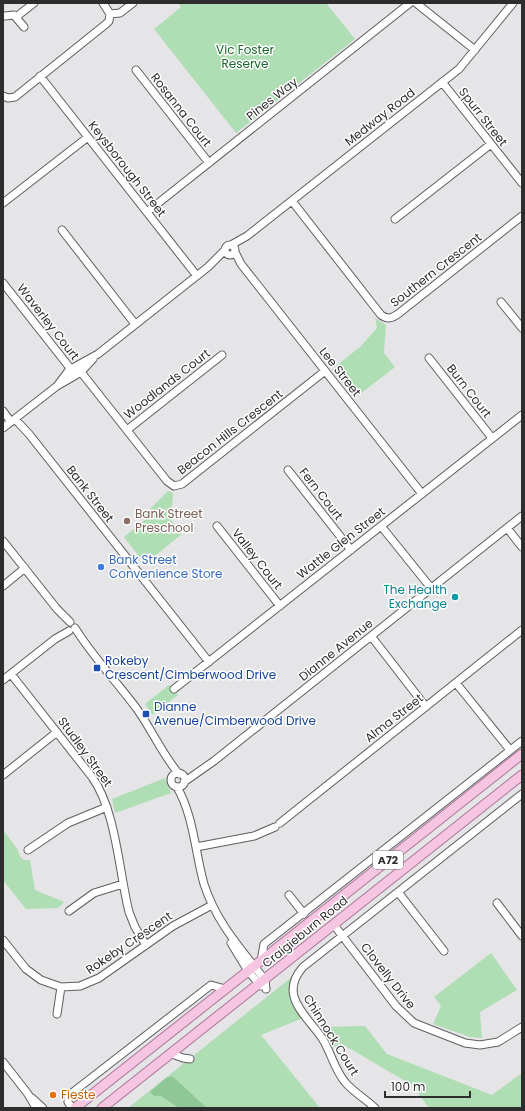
<svg xmlns="http://www.w3.org/2000/svg" width="525" height="1111" font-family="Poppins,sans-serif">
<style>
.green{fill:#afddb4}
.forest{fill:#90c797}
.lines{fill:none;stroke-linecap:round;stroke-linejoin:round}
.stream{stroke:#678cad;stroke-width:1.5}
.minor-casing{stroke:#5e5e5f;stroke-width:9}
.major-casing{stroke:#ab7796;stroke-width:11}
.minor{stroke:#fff;stroke-width:7}
.major{stroke:#f5c5e2;stroke-width:9}
.education-dot{fill:#8d6e63;stroke:#fff;stroke-width:1.5}
.shop-dot{fill:#3f7fe0;stroke:#fff;stroke-width:1.5}
.culture-dot{fill:#0f9aa8;stroke:#fff;stroke-width:1.5}
.transit-dot{fill:#1a4fb4;stroke:#fff;stroke-width:1.5}
.food-dot{fill:#e8710a;stroke:#fff;stroke-width:1.5}
.labels{text-anchor:middle;stroke-width:3;stroke-linejoin:round;paint-order:stroke}
.shield{fill:#fff;stroke:#6c6c6d;stroke-width:1}
.shield-label{font-size:11px;font-weight:bold;fill:#2d2d2e}
.park-label{font-size:12px;fill:#1a692e;stroke:#fff}
.street-label{font-size:12px;fill:#2d2d2e;stroke:#fff}
.education-label{font-size:12px;fill:#785e54;stroke:#fff;text-anchor:start}
.shop-label{font-size:12px;fill:#366cbe;stroke:#fff;text-anchor:start}
.culture-label{font-size:12px;fill:#0d838f;stroke:#fff;text-anchor:end}
.transit-label{font-size:12px;fill:#164399;stroke:#fff;text-anchor:start}
.food-label{font-size:12px;fill:#c56008;stroke:#fff;text-anchor:start}
</style>
<rect width="100%" height="100%" fill="#e5e5e7"/>
<path class="green" d="M 178,3 L 326,3 L 355,39 L 236,133 L 154,29 L 181,7 Z
M 375,318 L 386,325 L 384,353 L 395,367 L 355,398 L 332,369 L 360,347 L 377,328 Z
M 168,491 L 173,493 L 171,520 L 182,534 L 145,564 L 124,537 L 146,519 L 144,515 Z
M 169,685 L 178,695 L 152,715 L 145,704 Z
M 165,778 L 171,793 L 115,813 L 112,799 Z
M 3,830 L 18,850 L 20,857 L 24,860 L 30,860 L 35,890 L 64,902 L 58,908 L 26,909 L 3,880 Z
M 491,953 L 517,990 L 480,1012 L 482,1038 L 470,1037 L 433,1024 L 441,1006 L 434,997 Z
M 293,976 C 289,993 292,1004 303,1018 L 261,1035 L 320,1108 L 128,1108 Z
M 365,1026 L 387,1054 L 492,1095 L 522,1073 L 522,1108 L 429,1108 L 412,1085 L 342,1044 L 331,1048 L 320,1027 Z"/>
<path class="forest" d="M 172,1076 L 207,1108 L 179,1108 L 161,1096 L 154,1096 L 150,1092 L 166,1078 Z"/>
<g class="lines">
<path class="stream" d="M 521,1108 L 522,1107"/>
<defs>
<path id="minor" d="M 416,3 L 475,50
M 110,14 L 120,13 L 133,3
M 5,16 L 14,15 L 24,27
M 16,17 L 34,3
M 136,70 L 209,163
M 40,76 L 197,276
M 442,82 L 522,183
M 3,96 L 8,98 L 15,97 L 106,24 L 109,21 L 110,14 L 103,3
M 292,201 L 381,315 C 388,320 392,318 398,314 L 522,216
M 3,203 L 88,137
M 147,212 L 410,3
M 395,219 L 491,144
M 62,230 L 135,324
M 231,245 L 247,236 L 459,69 L 513,3
M225 250a5 5 0 1 1 10 0a5 5 0 1 1-10 0Z
M 235,252 L 241,264 L 422,494
M 3,283 L 74,373
M 501,302 L 522,328
M 429,358 L 492,438
M 77,367 L 167,481 L 174,486 L 182,484 L 325,371
M 57,386 L 69,370 L 98,354 L 208,267 L 225,250
M 3,411 L 11,422
M 15,419 L 29,434 L 209,662
M 3,428 L 57,386 L 81,372 L 93,359
M 127,430 L 222,355
M 288,470 L 351,550
M 217,526 L 280,606
M 381,526 L 431,588
M 507,528 L 522,547
M 3,541 L 57,609 L 70,622
M 3,586 L 25,568
M 75,628 C 93,657 117,682 137,709 C 152,730 162,754 179,774
M 371,636 L 426,707
M 11,674 L 92,777 C 116,810 119,872 129,912 L 135,927 L 146,945
M 3,680 L 55,639 L 69,631
M 456,683 L 510,750
M 174,689 L 522,415
M171 780a7 7 0 1 1 14 0a7 7 0 1 1-14 0Z
M 3,775 L 57,732
M 184,782 L 214,761 L 522,516
M 177,787 C 194,817 195,852 204,884 C 216,922 241,949 265,980 L 266,989
M 280,823 L 522,630
M 196,847 L 254,836 L 275,827
M 28,850 L 68,823 L 107,807
M 398,892 L 444,951
M 289,895 L 304,914
M 497,903 L 522,936
M 69,911 L 94,893 L 123,884
M 334,925 L 396,1006 L 414,1023 L 465,1043 L 480,1045 L 498,1042 L 522,1027
M 3,940 L 26,969 L 41,980 L 61,987 L 80,986 L 99,978 L 173,926 L 212,905
M 231,943 L 248,971 L 261,986
M 261,961 L 264,944 L 522,741
M 57,1014 L 61,987
M 172,1054 L 183,1058 L 190,1059
M 3,1062 L 28,1094 L 36,1108
M 32,1098 L 43,1108
M 72,1108 L 68,1102 L 68,1096 L 211,985 L 225,989
M 375,1108 C 366,1099 353,1092 345,1082 C 334,1069 331,1052 322,1038 C 306,1015 278,995 303,967 L 522,794"/>
<path id="major" d="M 75,1108 L 522,754
M 102,1108 L 522,775"/>
</defs>
<use href="#minor" class="minor-casing"/>
<use href="#major" class="major-casing"/>
<use href="#minor" class="minor"/>
<use href="#major" class="major"/>
</g>
<circle class="education-dot" cx="127" cy="521" r="4"/>
<circle class="shop-dot" cx="101" cy="567" r="4"/>
<circle class="culture-dot" cx="455" cy="597" r="4"/>
<g class="transit-dot">
<rect x="93" y="664" width="8" height="8" rx="2"/>
<rect x="142" y="710" width="8" height="8" rx="2"/>
</g>
<circle class="food-dot" cx="53" cy="1095" r="4"/>
<g class="labels">
<rect class="shield" x="373" y="851" width="30" height="18" rx="3"/>
<g class="shield-label">
<text x="388" y="864">A72</text>
</g>
<g class="park-label">
<text x="245" y="54">Vic Foster<tspan x="245" dy="14">Reserve</tspan></text>
</g>
<g class="street-label">
<text transform="translate(272 99) rotate(-38)" y="4">Pines Way</text>
<text transform="translate(181 110) rotate(52)" y="4">Rosanna Court</text>
<text transform="translate(380 117) rotate(-38)" y="4">Medway Road</text>
<text transform="translate(483 117) rotate(52)" y="4">Spurr Street</text>
<text transform="translate(127 169) rotate(52)" y="4">Keysborough Street</text>
<text transform="translate(436 270) rotate(-38)" y="4">Southern Crescent</text>
<text transform="translate(48 322) rotate(52)" y="4">Waverley Court</text>
<text transform="translate(340 372) rotate(52)" y="4">Lee Street</text>
<text transform="translate(167 384) rotate(-38)" y="4">Woodlands Court</text>
<text transform="translate(469 391) rotate(52)" y="4">Burn Court</text>
<text transform="translate(230 432) rotate(-38)" y="4">Beacon Hills Crescent</text>
<text transform="translate(90 494) rotate(52)" y="4">Bank Street</text>
<text transform="translate(321 494) rotate(52)" y="4">Fern Court</text>
<text transform="translate(341 543) rotate(-38)" y="4">Wattle Glen Street</text>
<text transform="translate(257 559) rotate(52)" y="4">Valley Court</text>
<text transform="translate(336 650) rotate(-39)" y="4">Dianne Avenue</text>
<text transform="translate(394 718) rotate(-38)" y="4">Alma Street</text>
<text transform="translate(85 752) rotate(54)" y="4">Studley Street</text>
<text transform="translate(305 932) rotate(-39)" y="4">Craigieburn Road</text>
<text transform="translate(129 943) rotate(-34)" y="4">Rokeby Crescent</text>
<text transform="translate(388 976) rotate(52)" y="4">Clovelly Drive</text>
<text transform="translate(331 1035) rotate(58)" y="4">Chinnock Court</text>
</g>
<g class="education-label">
<text x="135" y="518">Bank Street<tspan x="135" dy="14">Preschool</tspan></text>
</g>
<g class="shop-label">
<text x="109" y="564">Bank Street<tspan x="109" dy="14">Convenience Store</tspan></text>
</g>
<g class="culture-label">
<text x="447" y="594">The Health<tspan x="447" dy="14">Exchange</tspan></text>
</g>
<g class="transit-label">
<text x="105" y="665">Rokeby<tspan x="105" dy="14">Crescent/Cimberwood Drive</tspan></text>
<text x="154" y="711">Dianne<tspan x="154" dy="14">Avenue/Cimberwood Drive</tspan></text>
</g>
<g class="food-label">
<text x="61" y="1099">Fieste</text>
</g>
</g>
<rect width="525" height="1111" fill="none" stroke="#2d2d2e" stroke-width="8"/>
<path d="M385 1091v6h85v-6" fill="none" stroke="#2d2d2e" stroke-width="2"/>
<text x="391" y="1091" font-size="12" fill="#2d2d2e" stroke="#ffffff" stroke-width="3" paint-order="stroke">100 m</text>
</svg>
